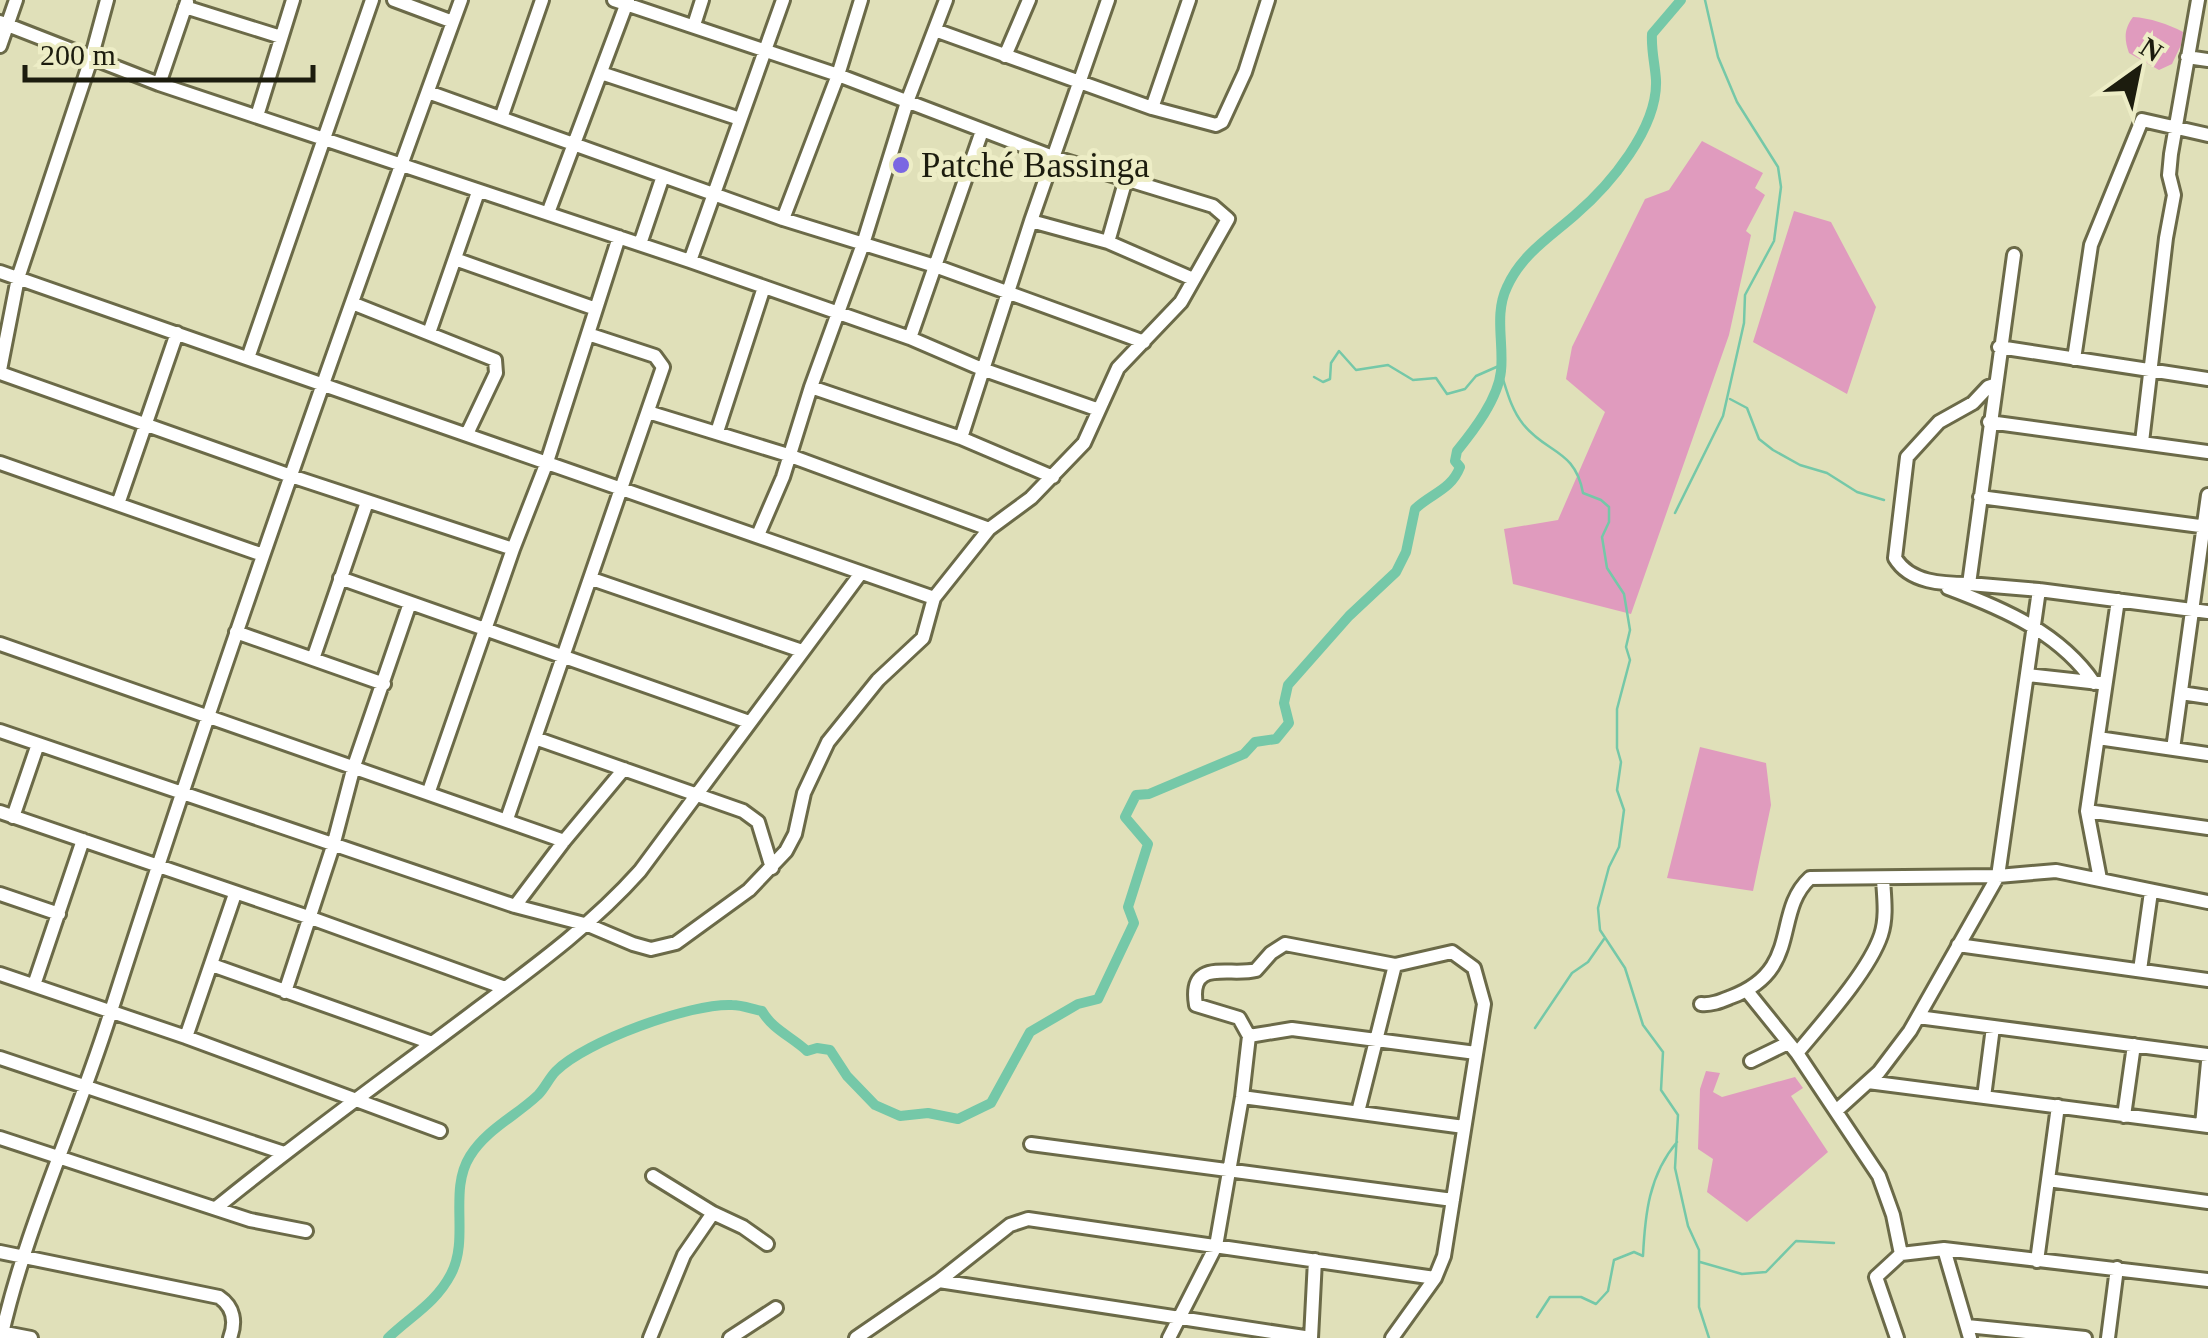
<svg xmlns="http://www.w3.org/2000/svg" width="2208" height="1338" font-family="'Times New Roman',serif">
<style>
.green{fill:#e09bbe}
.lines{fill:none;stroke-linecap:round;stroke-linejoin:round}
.stream{stroke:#75c8a8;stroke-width:2.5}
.canal{stroke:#75c8a8;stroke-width:10}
.minor-casing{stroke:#6b6a48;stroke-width:18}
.minor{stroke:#fff;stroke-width:12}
.poi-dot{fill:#7b67e2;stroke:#ededc6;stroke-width:4}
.labels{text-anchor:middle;stroke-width:10;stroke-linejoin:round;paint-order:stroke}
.poi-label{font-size:35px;fill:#1c1c0e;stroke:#ededc6;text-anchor:start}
</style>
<rect width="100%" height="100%" fill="#e0e0b9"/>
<path class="green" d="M 2133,17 C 2150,18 2168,24 2183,32 L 2181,45 L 2172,64 L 2159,70 L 2129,53 C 2124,39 2124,29 2133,17 Z
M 1702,141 L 1763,173 L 1755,188 L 1765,195 L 1746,231 L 1751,235 L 1729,335 L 1631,614 L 1513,584 L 1504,529 L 1558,520 L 1605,412 L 1566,379 L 1572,347 L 1645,199 L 1669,190 Z
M 1794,211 L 1831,222 L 1876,307 L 1847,394 L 1753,342 Z
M 1700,747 L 1766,763 L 1771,805 L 1753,891 L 1667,878 Z
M 1706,1071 L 1720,1073 L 1713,1092 L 1722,1097 L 1795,1077 L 1803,1088 L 1791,1096 L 1828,1152 L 1747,1222 L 1707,1192 L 1713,1159 L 1698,1149 L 1700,1089 Z"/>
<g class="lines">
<path class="stream" d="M 1501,373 C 1507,391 1511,409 1523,424 C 1547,454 1575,449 1583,493 L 1601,500 L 1609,507 L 1609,522 L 1602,537 L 1607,568 L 1624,594 L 1630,630 L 1626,647 L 1630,660 L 1617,709 L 1617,748 L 1621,762 L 1617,790 L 1624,810 L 1619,847 L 1609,867 L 1598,908 L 1600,930 L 1625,968 L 1643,1025 L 1663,1052 L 1661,1090 L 1678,1115 L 1675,1168 L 1688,1226 L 1699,1250 L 1699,1307 L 1709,1338
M 1314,377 L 1323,382 L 1330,379 L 1331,363 L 1339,351 L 1356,370 L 1388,365 L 1413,380 L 1436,378 L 1447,394 L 1465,389 L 1476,376 L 1501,365
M 1730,399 L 1747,408 L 1759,439 L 1773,450 L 1800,465 L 1827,473 L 1857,492 L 1884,500
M 1675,513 L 1723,416 L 1744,323 L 1745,295 L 1774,241 L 1781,187 L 1778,167 L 1737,102 L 1718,57 L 1705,0
M 1535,1028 L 1572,973 L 1588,962 L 1604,939
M 1700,1262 L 1742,1274 L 1766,1272 L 1796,1241 L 1834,1243
M 1537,1317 L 1550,1297 L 1581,1297 L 1596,1304 L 1608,1291 L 1614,1260 L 1634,1252 L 1643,1256 C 1645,1214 1649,1175 1677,1142"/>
<path class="canal" d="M 388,1338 C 411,1316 436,1303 451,1274 C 470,1238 448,1191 470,1156 C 487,1129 516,1116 538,1095 C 545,1088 549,1078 556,1071 C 586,1041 691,1003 732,1005 C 742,1005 752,1009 762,1011 C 772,1029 792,1037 807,1051 L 817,1048 L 830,1050 L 847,1076 L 875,1105 L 900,1116 L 928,1113 L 958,1119 L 991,1103 L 1030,1032 L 1078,1004 L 1098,999 L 1134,923 L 1128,907 L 1148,844 L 1125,817 L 1136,795 L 1149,794 L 1244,754 L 1255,742 L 1276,739 L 1289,723 L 1284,703 L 1288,685 L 1349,616 L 1396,572 L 1406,552 L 1415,509 C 1432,493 1451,490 1460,467 L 1455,461 L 1457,451 C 1474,430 1498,399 1501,371 C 1504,343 1494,314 1507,287 C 1521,255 1550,237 1575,215 C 1610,185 1658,128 1656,80 C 1655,64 1651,50 1652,34 L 1681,0"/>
<defs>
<path id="minor" d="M 394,0 L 453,22
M 185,7 L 281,37
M 0,22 L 159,84 L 690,261 L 910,338 L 982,369 L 1099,410
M 694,25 L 702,0
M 935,30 L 1152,108 L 1216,125 L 1222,122 L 1245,72 L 1268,0
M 0,46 L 16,0
M 1005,56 L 1029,0
M 2187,57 L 2208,60
M 601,73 L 740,119
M 159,84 L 187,2
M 428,92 L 783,219 L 935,266 L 1144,342
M 1152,108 L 1189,0
M 257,116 L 293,0
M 501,118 L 542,0
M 548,213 L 628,0
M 783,219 L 838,75 L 861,0
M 1031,221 L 1108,242 L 1193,279
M 1108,242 L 1126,179
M 640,244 L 663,176
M 2014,255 L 1969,584 L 2039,590 L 2208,612
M 455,259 L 596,309
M 690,261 L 783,0
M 0,272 L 934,598
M 352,303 L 495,360 L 496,373 L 467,434
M 429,333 L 478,192
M 910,338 L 982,131
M 1999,347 L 2208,379
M 248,358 L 372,0
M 2074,359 L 2091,245 L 2142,120 L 2208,135
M 0,370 L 18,278 L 91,59 L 107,0
M 0,373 L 291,476 L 513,549
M 811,387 L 961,438 L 1053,477
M 648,412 L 788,455 L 989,529
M 1989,422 L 2208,452
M 717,432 L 764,287
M 961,438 L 1031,221 L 1108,0
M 2142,442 L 2166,238 L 2174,195 L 2169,175 L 2171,154 L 2198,0
M 0,463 L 263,555
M 1980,497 L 2208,527
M 118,504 L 177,333
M 758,535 L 783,477 L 811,387 L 863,244 L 907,102 L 946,0
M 340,578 L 749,722
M 592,579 L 802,651
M 1969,584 C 1943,584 1910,583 1895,558 L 1907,457 L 1939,422 L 1973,403 L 1988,387 L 1994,385
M 1948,588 C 2004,609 2060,633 2094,683
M 236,632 L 384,684
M 0,644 L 564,841
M 313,659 L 367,502
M 2027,675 L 2099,683
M 2181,693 L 2208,697
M 0,731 L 515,906 L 588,925 L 633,944 L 651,949 L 676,943 L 749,890 L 786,851 L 795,834 L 804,793 L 828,742 L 878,680 L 923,638 L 934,598 L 989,529 L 1031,498 L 1084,443 L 1118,368 L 1181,302 L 1228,219 L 1213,206 L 1053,157 L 838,75 L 614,0
M 535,738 L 743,811 L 758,822 L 772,868
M 2098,738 L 2208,754
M 2173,749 L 2208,495
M 429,791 L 513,549 L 547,462 L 619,237
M 2087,811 L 2208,828
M 0,812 L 311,918 L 505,988
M 13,817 L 38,744
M 507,819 L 663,367 L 655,356 L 588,334
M 2100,879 L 2087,811 L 2118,600
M 0,894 L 59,914
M 515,906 L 564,841 L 624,769
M 1958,945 L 2208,980
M 212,965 L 432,1043
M 2140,970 L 2151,892
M 0,974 L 186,1037 L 440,1131
M 34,985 L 83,840
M 1747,991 L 1797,1053 L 1879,1176 L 1893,1215 L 1901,1254
M 285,992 L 333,846 L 354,766 L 410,603
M 1701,1004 C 1712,1005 1721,1001 1731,997 C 1803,970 1772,913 1810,878 L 1998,876 L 2056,871 L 2208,902
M 1918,1017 L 2208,1055
M 186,1037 L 235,894
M 1797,1053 C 1822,1023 1869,971 1881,935 C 1887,917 1884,897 1883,879
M 0,1058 L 284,1153
M 1751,1061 L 1788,1043
M 1868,1082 L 2208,1126
M 1242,1097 L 1464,1127
M 1984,1097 L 1993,1027
M 1836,1111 L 1879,1072 L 1910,1031 L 1998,876 L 2039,590
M 1358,1112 L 1395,965
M 2124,1116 L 2134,1045
M 2202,1125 L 2208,1062
M 0,1138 L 250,1220 L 306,1231
M 1031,1144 L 1453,1200
M 653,1176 L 713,1213
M 2048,1180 L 2208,1202
M 216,1208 C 299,1140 386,1078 471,1014 C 531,969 590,927 640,871 L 861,573
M 1944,1249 L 1970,1338
M 0,1252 L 219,1297 C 234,1307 236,1322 230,1338
M 2037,1261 L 2058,1106
M 939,1281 L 1311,1338
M 1967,1326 L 2085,1338
M 0,1332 L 31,1338
M 1,1338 C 26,1225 78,1119 112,1008 C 220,670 339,334 461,0
M 650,1338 L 684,1255 L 713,1213 L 743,1227 L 767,1244
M 730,1338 L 776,1308
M 856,1338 L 939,1281 L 1010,1225 L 1028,1219 L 1435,1278
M 1169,1338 L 1216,1246 L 1242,1097 L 1249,1036
M 1311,1338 L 1315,1260
M 1392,1338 L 1435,1278 L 1444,1256 L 1484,1004 L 1474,968 L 1452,952 L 1395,965 L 1285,944 L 1271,953 L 1256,970 C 1230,977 1188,957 1196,1005 L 1239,1018 L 1249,1036 L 1292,1029 L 1476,1053
M 1897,1338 L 1876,1277 L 1901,1254 L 1944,1249 L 2208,1280
M 2108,1338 L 2117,1268"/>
</defs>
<use href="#minor" class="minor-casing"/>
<use href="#minor" class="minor"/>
</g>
<circle class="poi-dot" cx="901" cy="165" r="10"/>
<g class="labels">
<g class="poi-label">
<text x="921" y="177">Patché Bassinga</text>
</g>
</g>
<g transform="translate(2138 70) rotate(33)" stroke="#ededc6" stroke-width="8" paint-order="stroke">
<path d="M0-8L18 38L0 25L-18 38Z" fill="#1c1c0e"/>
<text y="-15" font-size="28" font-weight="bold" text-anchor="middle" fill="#1c1c0e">N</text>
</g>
<path d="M25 65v15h288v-15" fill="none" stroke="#1c1c0e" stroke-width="5"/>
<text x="40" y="65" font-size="30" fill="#1c1c0e" stroke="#ededc6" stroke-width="8" paint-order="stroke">200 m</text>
</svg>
